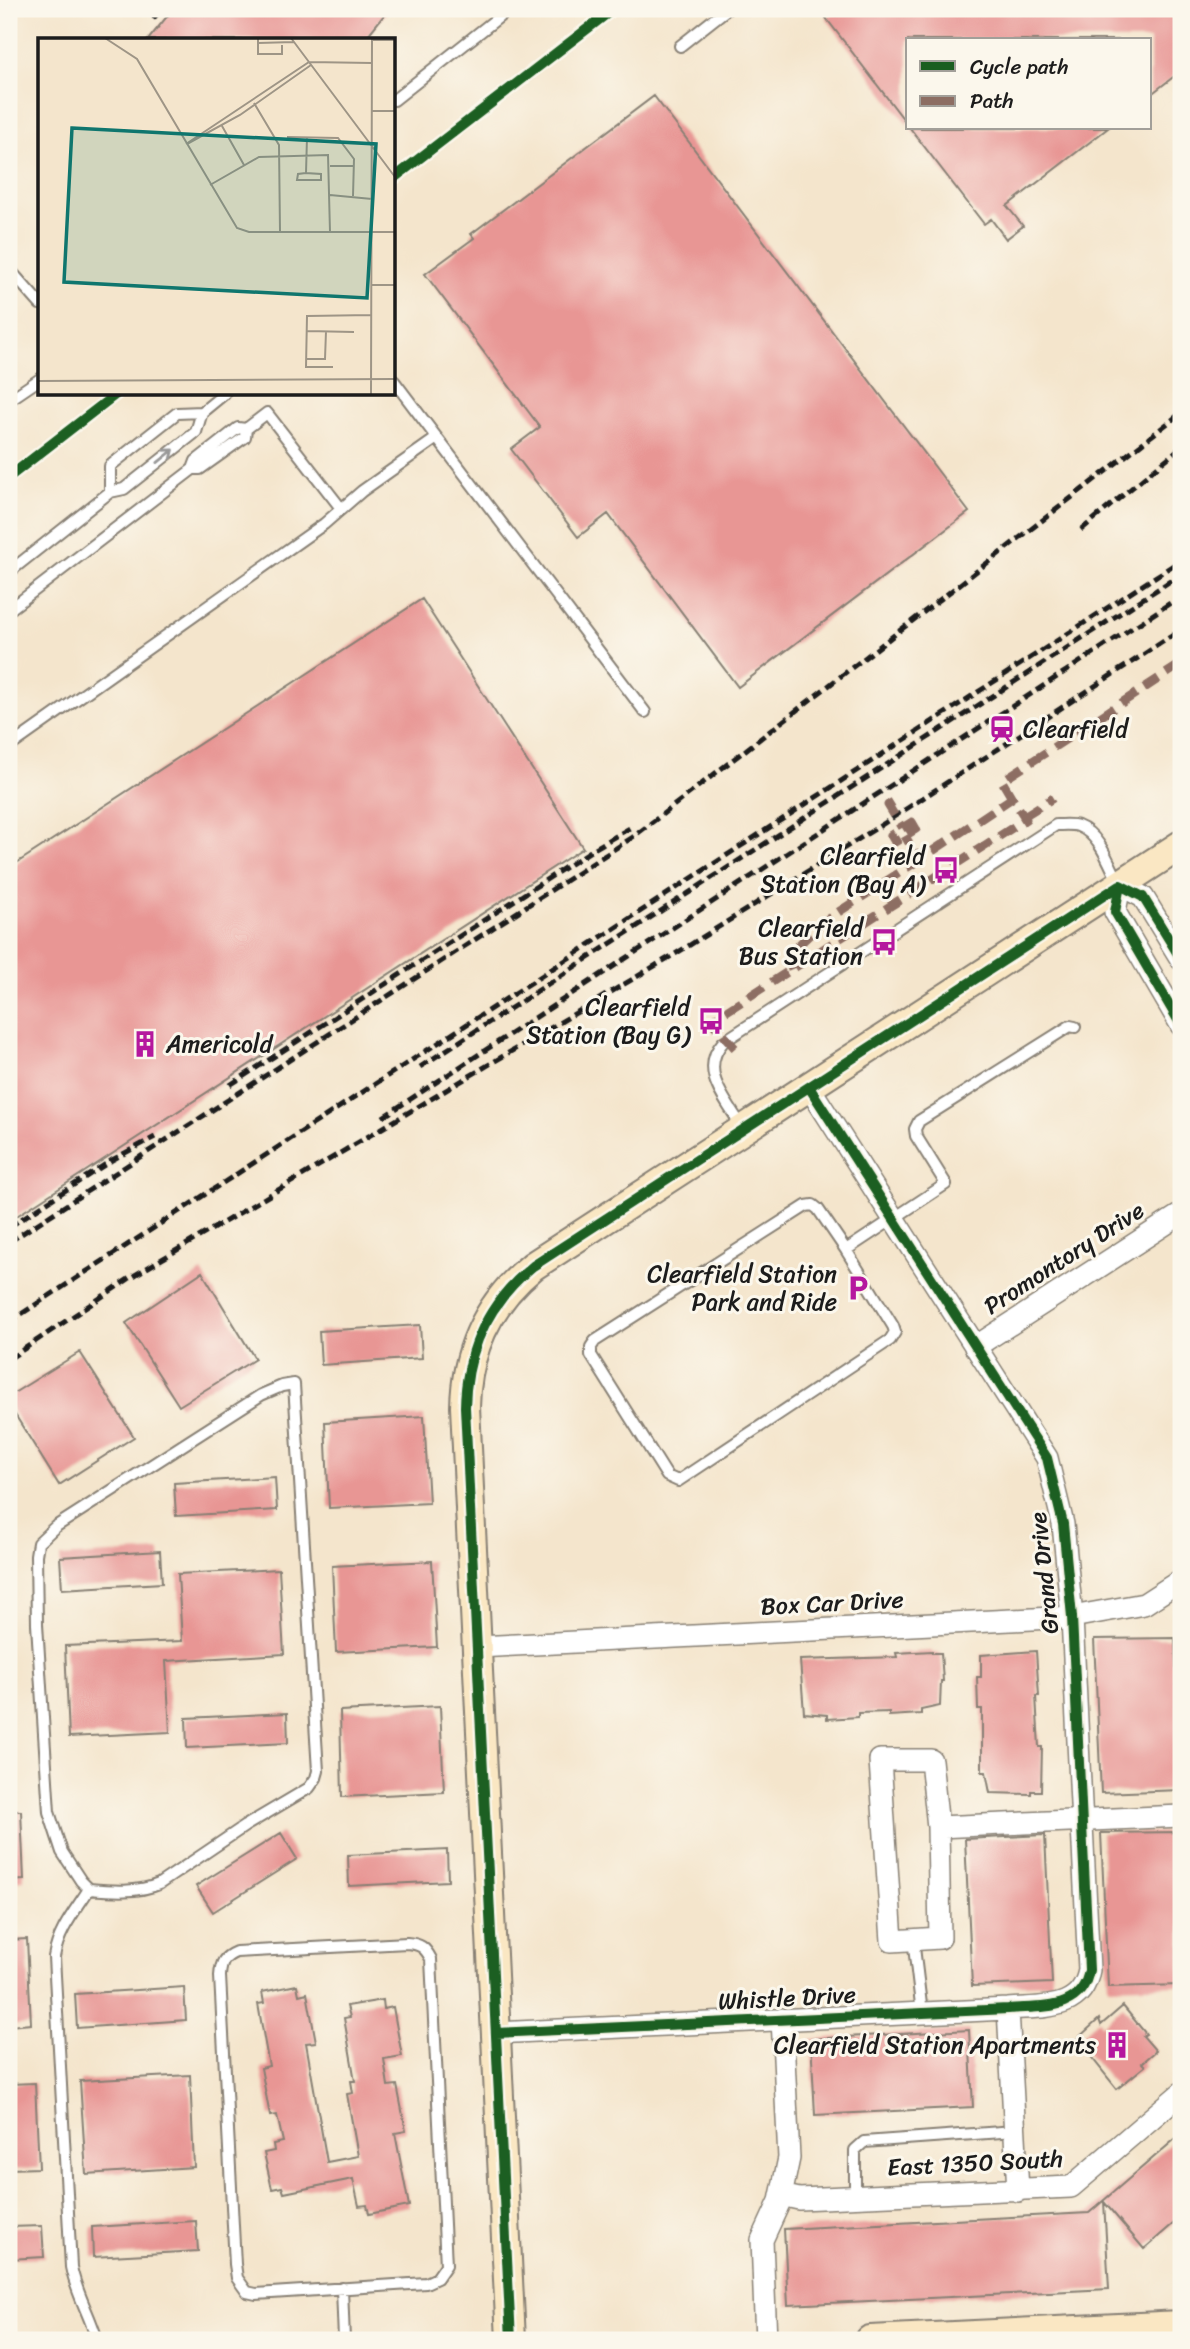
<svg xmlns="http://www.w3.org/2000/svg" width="1190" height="2349" font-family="Sriracha,sans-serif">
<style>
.building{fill:#e89694}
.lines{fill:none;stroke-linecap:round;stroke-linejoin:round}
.lane-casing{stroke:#888074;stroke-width:14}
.street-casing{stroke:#888074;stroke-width:24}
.secondary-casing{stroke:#888074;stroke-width:32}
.lane{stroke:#fff;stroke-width:10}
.street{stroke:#fff;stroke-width:21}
.secondary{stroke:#fae7c3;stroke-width:28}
.rail{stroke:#1c1c1c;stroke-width:5;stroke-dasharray:10 5;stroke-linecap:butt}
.quiet{stroke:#8d6e63;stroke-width:9;stroke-dasharray:18 9;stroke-linecap:butt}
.cycleway-casing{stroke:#fbf7ec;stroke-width:15}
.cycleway{stroke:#1b5e20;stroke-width:10}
.oneway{stroke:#999}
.labels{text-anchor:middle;stroke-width:6;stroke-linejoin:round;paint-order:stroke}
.poi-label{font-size:24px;fill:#1c1c1c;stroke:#fbf7ec;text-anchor:end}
.street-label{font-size:24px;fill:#1c1c1c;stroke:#fbf7ec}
.inset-road{fill:none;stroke:#9e9586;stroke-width:2}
.view{fill:#0f766e;fill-opacity:0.15;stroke:#0f766e;stroke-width:3.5}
.inset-edge{fill:none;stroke:#1c1c1c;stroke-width:3.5}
</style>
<rect width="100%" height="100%" fill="#fbf7ec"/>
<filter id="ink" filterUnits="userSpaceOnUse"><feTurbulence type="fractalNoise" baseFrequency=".0143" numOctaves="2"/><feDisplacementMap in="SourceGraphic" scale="14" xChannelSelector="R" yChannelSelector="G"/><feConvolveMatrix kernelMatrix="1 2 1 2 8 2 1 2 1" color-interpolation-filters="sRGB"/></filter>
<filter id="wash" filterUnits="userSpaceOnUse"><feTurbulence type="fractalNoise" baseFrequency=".00686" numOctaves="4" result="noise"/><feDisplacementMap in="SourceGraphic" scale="28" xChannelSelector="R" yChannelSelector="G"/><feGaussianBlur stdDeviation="1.57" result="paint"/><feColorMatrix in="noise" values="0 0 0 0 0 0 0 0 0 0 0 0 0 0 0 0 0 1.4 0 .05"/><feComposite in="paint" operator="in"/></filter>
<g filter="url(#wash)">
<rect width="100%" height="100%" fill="#f4e5cc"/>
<g id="blocks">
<path class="building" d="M 173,9 L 389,9 L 364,40 L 148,40 Z
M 838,9 L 1181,9 L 1181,71 L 1150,95 L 1150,40 L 908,40 L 908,125 L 826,18 Z
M 654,96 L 969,512 L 738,687 L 608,514 L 578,537 L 511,449 L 540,427 L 425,274 L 474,238 L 471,234 Z
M 910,128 L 1108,128 L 1007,206 L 1023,226 L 1006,239 L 991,219 L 984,224 Z
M 422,599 L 583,848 L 9,1221 L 9,868 Z
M 202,1272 L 255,1359 L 179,1406 L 126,1323 Z
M 420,1325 L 422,1358 L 321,1365 L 319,1331 Z
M 80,1352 L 134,1437 L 59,1485 L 9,1405 L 9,1396 Z
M 424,1416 L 429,1503 L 329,1508 L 325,1422 Z
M 275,1477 L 277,1510 L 176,1516 L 174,1483 Z
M 160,1551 L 162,1583 L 62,1589 L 60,1557 Z
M 432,1561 L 437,1647 L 336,1652 L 332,1566 Z
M 279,1569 L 284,1654 L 166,1661 L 170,1732 L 69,1737 L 65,1646 L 182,1641 L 178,1574 Z
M 1175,1638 L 1181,1790 L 1101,1793 L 1094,1639 Z
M 932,1651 L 932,1653 L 941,1653 L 943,1681 L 941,1681 L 940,1706 L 921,1710 L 921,1714 L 889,1716 L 889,1712 L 858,1713 L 858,1717 L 827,1719 L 827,1715 L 804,1713 L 800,1660 L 897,1657 L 896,1653 Z
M 1036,1651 L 1039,1696 L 1036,1696 L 1039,1747 L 1042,1747 L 1041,1791 L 1031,1791 L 1031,1794 L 990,1793 L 986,1772 L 982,1772 L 982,1709 L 978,1709 L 977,1677 L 981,1677 L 981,1655 Z
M 440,1706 L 444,1792 L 342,1797 L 340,1711 Z
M 287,1713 L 288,1743 L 187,1748 L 186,1718 Z
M 9,1811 L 21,1811 L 24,1880 L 9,1881 Z
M 1181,1832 L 1181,1985 L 1108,1987 L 1101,1833 Z
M 281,1833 L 297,1859 L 213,1912 L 196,1886 Z
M 1045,1835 L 1052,1983 L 972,1986 L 965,1839 Z
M 447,1850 L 448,1881 L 349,1886 L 348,1855 Z
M 27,1939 L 31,2024 L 9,2026 L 9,1940 Z
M 297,1985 L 299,1995 L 307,1993 L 316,2042 L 306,2043 L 327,2162 L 358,2156 L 347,2094 L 353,2093 L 351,2081 L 355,2081 L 344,2018 L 350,2017 L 347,2006 L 383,2000 L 384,2009 L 393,2007 L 402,2056 L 384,2059 L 388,2086 L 397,2085 L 406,2131 L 395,2133 L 409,2206 L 369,2214 L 367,2205 L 359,2206 L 353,2179 L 284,2193 L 282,2187 L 272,2189 L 264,2153 L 274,2151 L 273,2144 L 283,2142 L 277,2115 L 270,2116 L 261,2068 L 269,2066 L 258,2004 L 264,2003 L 262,1992 Z
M 184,1987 L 186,2020 L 77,2028 L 75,1994 Z
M 1123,2006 L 1146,2034 L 1143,2036 L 1156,2051 L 1142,2063 L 1145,2066 L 1117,2089 L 1077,2039 L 1099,2019 L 1101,2025 Z
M 969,2030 L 973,2107 L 815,2115 L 811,2039 Z
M 190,2075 L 194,2167 L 86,2174 L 80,2081 Z
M 35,2083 L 39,2168 L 9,2169 L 9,2084 Z
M 1181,2134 L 1181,2217 L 1144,2249 L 1104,2202 L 1109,2289 L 788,2305 L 784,2229 L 1089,2213 Z
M 196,2221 L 198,2251 L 93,2257 L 92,2227 Z
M 42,2226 L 44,2257 L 9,2259 L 9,2227 Z"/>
</g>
</g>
<g filter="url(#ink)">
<use href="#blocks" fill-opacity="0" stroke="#888074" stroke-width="2"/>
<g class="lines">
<defs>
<path id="lane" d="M 680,46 L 727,9
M 394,100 L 509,9
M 9,269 L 40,304
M 9,400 L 40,379
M 202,412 L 224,394
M 246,429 L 267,413 L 340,507
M 437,438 L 645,712
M 9,572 L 110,492 L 124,489 L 196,432 L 202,412 L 177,413 L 110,466 L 110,492
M 9,610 L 193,469 L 200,469 L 245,437 L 246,429 L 238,428 L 196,461 L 193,469
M 9,747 L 324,524 L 362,491 L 437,438 L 394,381
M 742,1127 C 726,1100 698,1071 723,1042 L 1056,825 C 1063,825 1072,824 1078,826 C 1100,834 1110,866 1120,885
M 846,1250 L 893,1326 L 895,1332 L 890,1340 L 678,1481 L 667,1476 L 591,1355 L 591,1347 L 595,1341 L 806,1206 L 813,1205 L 818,1209 L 846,1250 L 946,1184 L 916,1136 L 915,1129 L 919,1121 L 1070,1026 L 1075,1027
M 89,1889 C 112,1891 138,1893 159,1884 L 245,1826 L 309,1788 L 316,1778 L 318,1771 L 294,1384 L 282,1386 L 261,1395 L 55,1527 L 38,1543 L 36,1555 L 37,1624 L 49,1812 L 62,1852 L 81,1881 L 89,1889 C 75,1911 58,1931 54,1957 L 71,2267 C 76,2293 90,2315 97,2340
M 913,1939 L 922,2013
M 407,1943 C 420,1944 425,1947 431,1959 L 446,2265 L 437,2278 L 426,2283 L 256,2294 L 247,2292 L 237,2278 L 235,2264 L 220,1976 C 221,1962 224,1957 236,1952 Z
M 855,2196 L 855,2150 L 864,2142 L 1015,2131
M 342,2288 L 344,2340"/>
<path id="street" d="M 1181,959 L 1143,897 L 1120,885 L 1115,912 L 1181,1025
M 975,1347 L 1181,1214
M 477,1647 L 1072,1617 L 1144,1604 L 1181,1580
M 938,1827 L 931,1760 L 880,1760 L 892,1941 L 940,1938 L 938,1827 L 1181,1816
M 1008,2009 L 1018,2191
M 496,2033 L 1008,2009 C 1041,2006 1082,2012 1089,1970 L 1072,1617 L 1063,1524 L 1047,1458 L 809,1087
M 781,2195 L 799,2199 L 1071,2187 L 1181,2093
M 766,2340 L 762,2240 L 780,2201 L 789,2158 L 782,2019"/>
<path id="secondary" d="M 511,2340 L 465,1407 C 466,1349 489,1302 533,1266 L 1181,845
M 870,2340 L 1181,2325"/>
</defs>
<use href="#lane" class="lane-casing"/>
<use href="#street" class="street-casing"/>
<use href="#secondary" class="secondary-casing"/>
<use href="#lane" class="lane"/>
<use href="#street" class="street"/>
<use href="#secondary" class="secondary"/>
<path class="rail" d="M 153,19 L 161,9
M 1081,530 L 1181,447
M 420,1067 L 1181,574
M 230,1085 L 592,850 L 633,826
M 383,1117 L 1181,596
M 9,1227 L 112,1160 L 155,1137
M 9,1242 L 633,837 L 1181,413
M 9,1322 L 1181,560
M 9,1359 L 130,1278 L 685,948 L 886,822 L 1181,630"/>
<path class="quiet" d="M 1012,798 L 1002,781 L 1181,664
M 893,802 L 888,805 L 902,828
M 1024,816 L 1053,798
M 912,822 L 916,829 L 895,842 L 891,835 Z
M 792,969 L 788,960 L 789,954 L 823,922 L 919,860
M 735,1048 L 711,1021 L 1026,819 L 1012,798 L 919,860 L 905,836"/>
<defs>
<path id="cycleway" d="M 394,178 L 613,9
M 9,477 L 116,394
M 1120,885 L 1115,912 L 1181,1025
M 1120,885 L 1143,897 L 1181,959
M 496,2033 L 1008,2009 C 1041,2006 1082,2012 1089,1970 L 1072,1617 L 1063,1524 L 1047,1458 L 809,1087
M 511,2340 L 465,1407 C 466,1349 489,1302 533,1266 L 1120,885"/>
</defs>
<use href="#cycleway" class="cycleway-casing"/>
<use href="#cycleway" class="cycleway"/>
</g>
<defs><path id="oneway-shaft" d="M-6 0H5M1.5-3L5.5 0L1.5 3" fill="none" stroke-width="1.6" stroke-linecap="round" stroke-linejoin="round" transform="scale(1.75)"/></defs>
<use class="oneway" href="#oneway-shaft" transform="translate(166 456) rotate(-39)"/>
</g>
<defs>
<symbol id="station-bare" viewBox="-9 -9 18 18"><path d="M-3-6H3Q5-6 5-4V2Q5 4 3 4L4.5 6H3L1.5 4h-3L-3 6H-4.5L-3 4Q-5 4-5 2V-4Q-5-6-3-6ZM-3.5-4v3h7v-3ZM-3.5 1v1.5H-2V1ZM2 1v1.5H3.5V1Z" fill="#b5179e" stroke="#fbf7ec" stroke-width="2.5" paint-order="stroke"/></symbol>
<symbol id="bus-bare" viewBox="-9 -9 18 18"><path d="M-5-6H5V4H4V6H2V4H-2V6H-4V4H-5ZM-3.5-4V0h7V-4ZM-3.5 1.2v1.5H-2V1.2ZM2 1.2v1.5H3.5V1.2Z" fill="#b5179e" stroke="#fbf7ec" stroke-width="2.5" paint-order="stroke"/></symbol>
<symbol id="building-bare" viewBox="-9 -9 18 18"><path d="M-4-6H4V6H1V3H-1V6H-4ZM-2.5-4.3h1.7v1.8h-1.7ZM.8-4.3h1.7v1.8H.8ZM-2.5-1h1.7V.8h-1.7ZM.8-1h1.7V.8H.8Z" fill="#b5179e" stroke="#fbf7ec" stroke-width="2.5" paint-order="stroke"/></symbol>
<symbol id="parking-bare" viewBox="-9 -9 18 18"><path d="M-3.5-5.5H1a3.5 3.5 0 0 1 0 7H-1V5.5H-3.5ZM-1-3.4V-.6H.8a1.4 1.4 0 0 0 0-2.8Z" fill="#b5179e" stroke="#fbf7ec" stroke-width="2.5" paint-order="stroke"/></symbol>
</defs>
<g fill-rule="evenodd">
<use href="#station-bare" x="983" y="710" width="38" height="38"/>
<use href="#bus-bare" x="927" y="851" width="38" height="38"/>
<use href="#bus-bare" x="865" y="923" width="38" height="38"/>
<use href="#bus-bare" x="692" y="1002" width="38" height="38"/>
<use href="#building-bare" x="126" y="1025" width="38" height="38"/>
<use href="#parking-bare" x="839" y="1269" width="38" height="38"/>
<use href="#building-bare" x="1098" y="2026" width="38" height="38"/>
</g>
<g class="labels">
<g class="poi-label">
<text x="1023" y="737" text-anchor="start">Clearfield</text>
<text x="925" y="864">Clearfield<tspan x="925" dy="28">Station (Bay A)</tspan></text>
<text x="863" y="936">Clearfield<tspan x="863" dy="28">Bus Station</tspan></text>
<text x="690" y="1015">Clearfield<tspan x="690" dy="28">Station (Bay G)</tspan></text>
<text x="166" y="1052" text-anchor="start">Americold</text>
<text x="837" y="1282">Clearfield Station<tspan x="837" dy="28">Park and Ride</tspan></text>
<text x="1096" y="2053">Clearfield Station Apartments</text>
</g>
<g class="street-label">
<text transform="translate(1064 1258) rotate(-33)" y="8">Promontory Drive</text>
<text transform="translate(1044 1573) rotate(-96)" y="8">Grand Drive</text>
<text transform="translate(832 1603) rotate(-3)" y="8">Box Car Drive</text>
<text transform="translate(787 1998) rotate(-3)" y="8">Whistle Drive</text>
<text transform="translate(975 2163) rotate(-3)" y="8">East 1350 South</text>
</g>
</g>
<g transform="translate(38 38)">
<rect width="357" height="357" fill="#f4e5cc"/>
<path class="inset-road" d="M 67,0 L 99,21 L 199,190 L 211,194 L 357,194M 253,0 L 357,139M 220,1 L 220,16 L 244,16 L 244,7M 334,2 L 357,2M 220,5 L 256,4M 216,65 L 241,107 L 242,194M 334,73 L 357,73M 184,88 L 206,127M 249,99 L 300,100 L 316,121 L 315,158M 148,106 L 271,24 L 334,25M 149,106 L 202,77 L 273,27M 292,128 L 316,128M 268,135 L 260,136 L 259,142 L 283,142 L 283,136 L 268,135 L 269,99M 172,147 L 221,119 L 290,117 L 292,194M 292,157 L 334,161M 334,247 L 357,247M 269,293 L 316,294M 268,321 L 287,321 L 288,293M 295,329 L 268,329 L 269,278 L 334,277M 0,343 L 357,341M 333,357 L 334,0"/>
<path class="view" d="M 34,90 L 338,106 L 329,260 L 26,244 Z"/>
<rect width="357" height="357" class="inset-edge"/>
</g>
<rect width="1190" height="2349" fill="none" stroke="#fbf7ec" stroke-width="35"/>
<rect x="906" y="38" width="245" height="91" fill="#fbf7ec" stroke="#a29f99" stroke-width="2"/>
<rect x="920" y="61" width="35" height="10" fill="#1b5e20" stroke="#a29f99" stroke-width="2"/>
<text x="970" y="74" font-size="21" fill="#1c1c1c">Cycle path</text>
<rect x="920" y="96" width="35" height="10" fill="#8d6e63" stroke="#a29f99" stroke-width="2"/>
<text x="970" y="108" font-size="21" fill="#1c1c1c">Path</text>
</svg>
